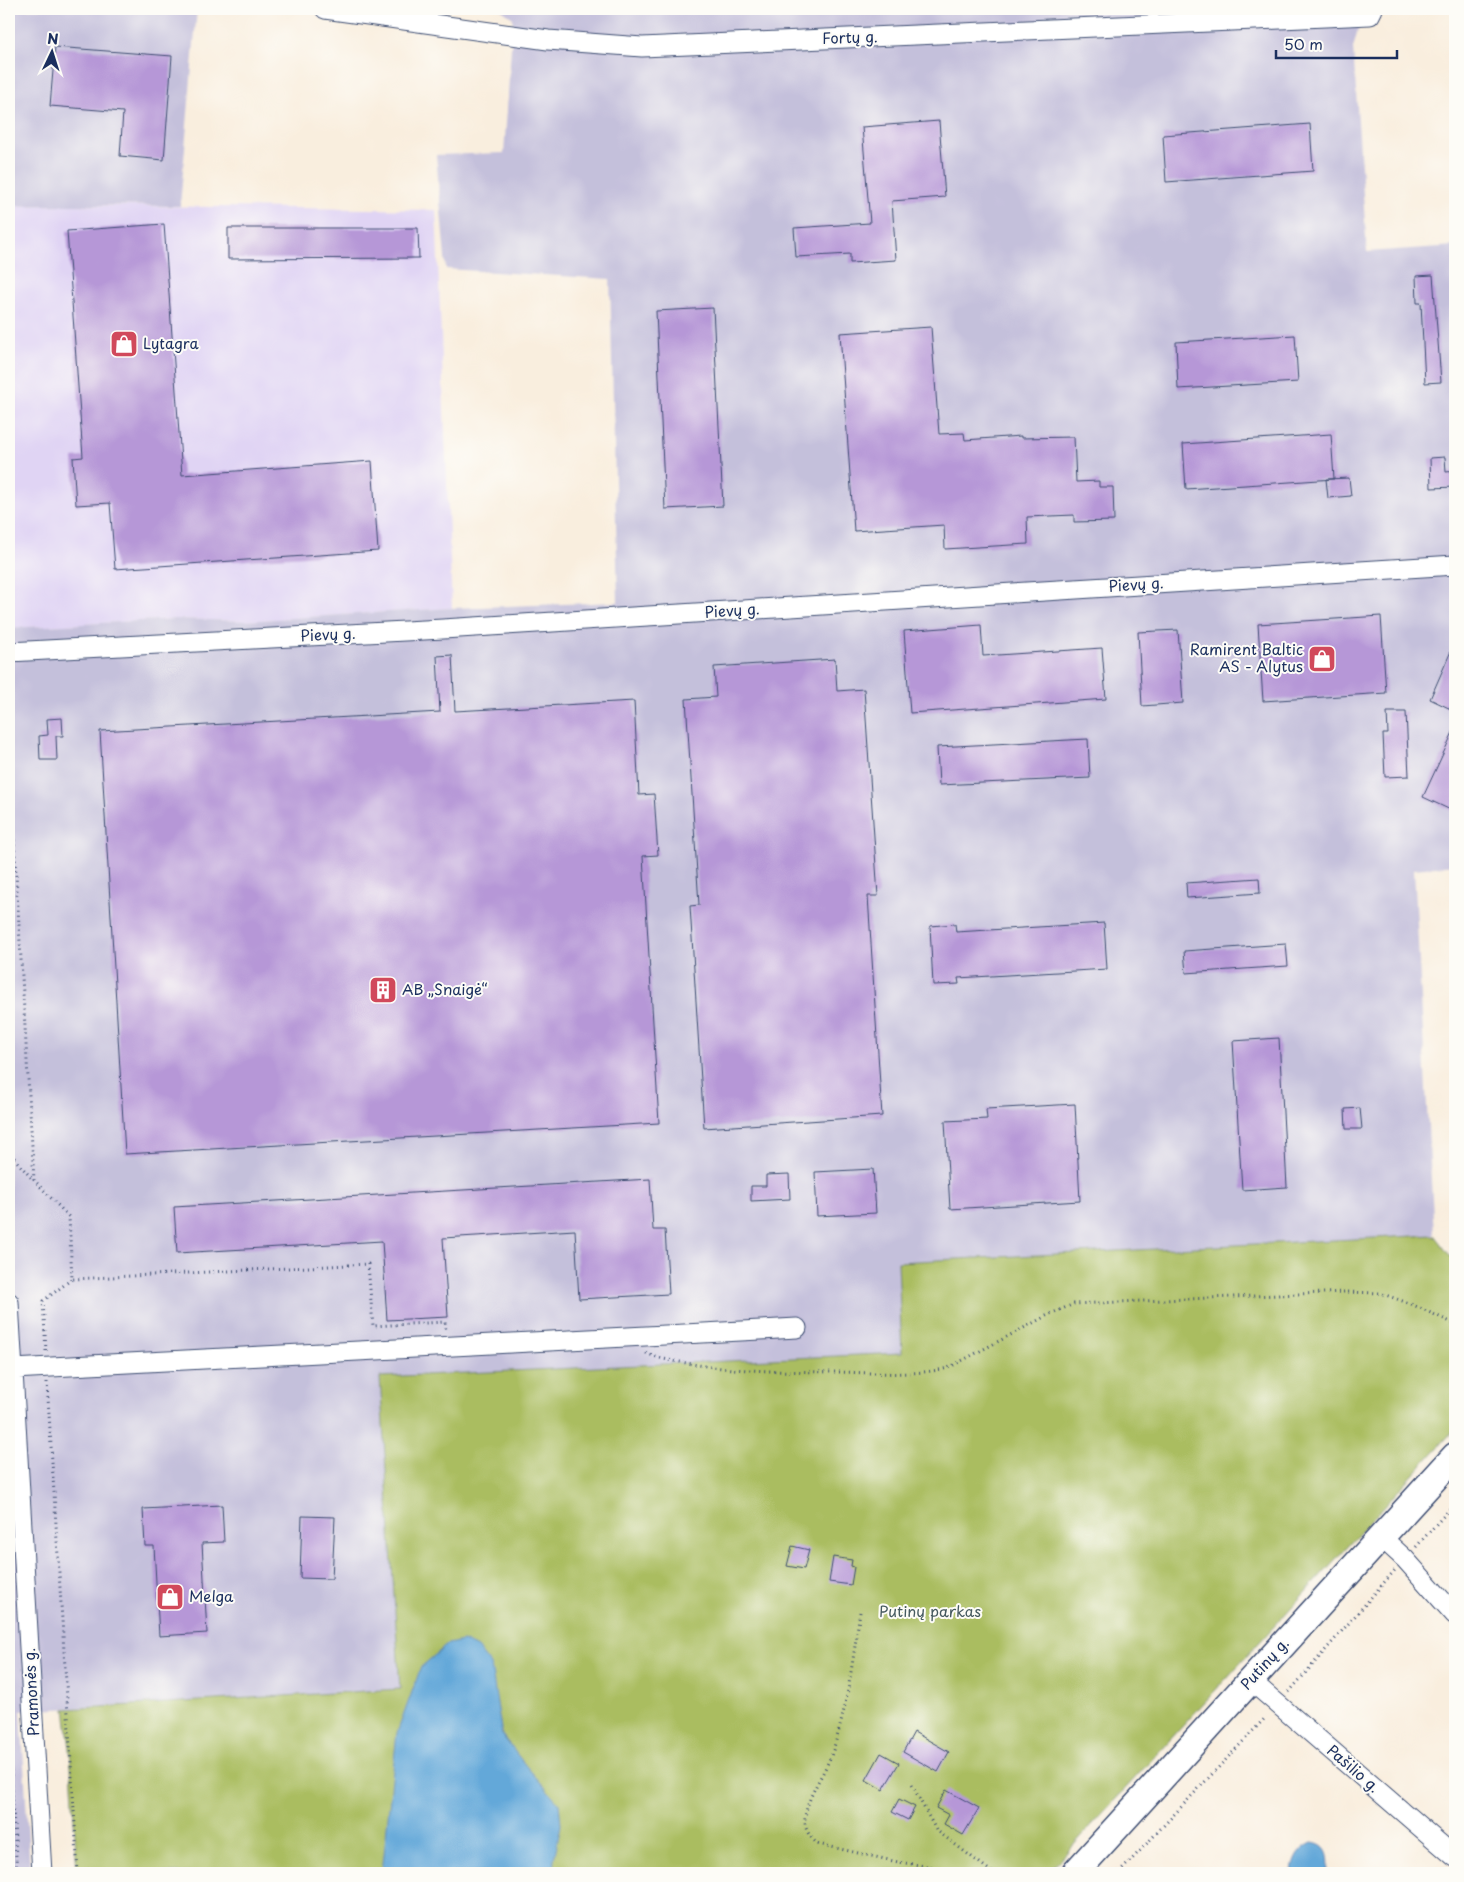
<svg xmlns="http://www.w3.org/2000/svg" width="1464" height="1882" font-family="'Playpen Sans',sans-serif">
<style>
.built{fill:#e0d4f4}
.industrial{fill:#c4c0db}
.green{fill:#aabd61;stroke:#627660}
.water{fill:#63a8d9;stroke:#3f6c9c}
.building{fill:#b697d7}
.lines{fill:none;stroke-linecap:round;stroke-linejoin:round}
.minor-casing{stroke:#3c4c71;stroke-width:21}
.secondary-casing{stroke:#3c4c71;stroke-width:29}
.path{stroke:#3c4c71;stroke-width:3;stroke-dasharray:1 4;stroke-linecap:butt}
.minor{stroke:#fff;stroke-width:19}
.secondary{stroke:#fff;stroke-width:26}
.labels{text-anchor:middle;stroke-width:4;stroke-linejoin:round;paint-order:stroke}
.street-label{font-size:15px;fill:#1b2f5e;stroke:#fdfcf7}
.poi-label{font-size:15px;fill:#1b2f5e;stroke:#fdfcf7;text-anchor:start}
.park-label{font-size:15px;fill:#465a5f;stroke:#fdfcf7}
</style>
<rect width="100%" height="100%" fill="#fdfcf7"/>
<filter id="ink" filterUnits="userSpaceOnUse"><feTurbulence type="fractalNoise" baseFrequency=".02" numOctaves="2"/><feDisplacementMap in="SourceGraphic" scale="10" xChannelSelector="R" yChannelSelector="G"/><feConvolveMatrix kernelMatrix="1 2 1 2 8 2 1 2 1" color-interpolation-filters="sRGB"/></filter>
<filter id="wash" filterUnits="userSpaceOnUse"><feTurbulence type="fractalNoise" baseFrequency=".0096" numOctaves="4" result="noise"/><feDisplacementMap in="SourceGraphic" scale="20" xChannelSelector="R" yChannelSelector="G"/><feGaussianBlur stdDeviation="1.12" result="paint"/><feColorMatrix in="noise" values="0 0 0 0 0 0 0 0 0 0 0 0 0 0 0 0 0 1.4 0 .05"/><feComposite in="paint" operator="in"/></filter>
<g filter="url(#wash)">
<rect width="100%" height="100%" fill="#f9eede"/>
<path class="built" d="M 65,205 L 436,210 L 452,608 L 245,621 L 175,619 L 9,628 L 9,206 Z"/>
<path class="industrial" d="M 9,9 L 197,9 L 180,206 L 65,205 L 9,206 Z
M 500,9 L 1364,9 L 1353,48 L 1367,252 L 1455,246 L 1455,865 L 1414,869 L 1434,1235 L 899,1262 L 903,1353 L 380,1378 L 400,1689 L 21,1711 L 30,1873 L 9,1873 L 9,628 L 175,619 L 245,621 L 452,608 L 618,602 L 610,279 L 446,269 L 436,155 L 504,153 L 513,18 Z"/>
<path class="green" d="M 1434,1235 L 1455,1262 L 1455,1429 L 1048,1873 L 77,1873 L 70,1749 L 65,1709 L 400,1689 L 380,1377 L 902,1353 L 898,1262 Z"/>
<path class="water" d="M 463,1641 L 477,1648 L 491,1665 L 502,1735 L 526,1766 L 559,1803 L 561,1825 L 554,1859 L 553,1873 L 382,1873 L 397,1733 L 421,1667 L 448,1644 Z
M 1312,1843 C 1329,1845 1330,1858 1328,1873 L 1292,1873 C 1293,1859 1299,1849 1312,1843 Z"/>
<g id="blocks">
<path class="building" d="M 55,47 L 172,56 L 164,160 L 120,156 L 123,112 L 50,106 Z
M 939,121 L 945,197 L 892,201 L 896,260 L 850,263 L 850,254 L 796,257 L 794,228 L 870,223 L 862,127 Z
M 1310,124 L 1313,171 L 1166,182 L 1163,135 Z
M 164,224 L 182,475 L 372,461 L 378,551 L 115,569 L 110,503 L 76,505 L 73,458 L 83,457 L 67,231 Z
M 228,228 L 418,228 L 419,258 L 228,259 Z
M 1433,275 L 1441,382 L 1425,383 L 1421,303 L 1417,303 L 1416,276 Z
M 713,308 L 723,506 L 665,509 L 656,311 Z
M 931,327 L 939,434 L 964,433 L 965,440 L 1021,436 L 1021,438 L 1074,437 L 1076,482 L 1099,481 L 1099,487 L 1113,487 L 1114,521 L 1074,522 L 1074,515 L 1027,517 L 1028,544 L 945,549 L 944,525 L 854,531 L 840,333 Z
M 1295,335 L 1298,382 L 1178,389 L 1176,342 Z
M 1331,434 L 1334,479 L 1186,489 L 1183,444 Z
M 1445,457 L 1446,472 L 1455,471 L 1455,487 L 1431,488 L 1430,458 Z
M 1349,478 L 1351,496 L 1328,498 L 1326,479 Z
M 1381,616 L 1386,693 L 1263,701 L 1258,624 Z
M 981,625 L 983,656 L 1102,648 L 1106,699 L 910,713 L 904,631 Z
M 1178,630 L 1183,703 L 1142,706 L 1138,632 Z
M 1455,642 L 1455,711 L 1430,699 Z
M 452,655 L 455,711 L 634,701 L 639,795 L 654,794 L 658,855 L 643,856 L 659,1123 L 125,1154 L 100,731 L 440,712 L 437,656 Z
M 835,659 L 837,691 L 864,689 L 878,896 L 868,896 L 882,1116 L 704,1128 L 690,906 L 699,905 L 686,699 L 716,697 L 714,667 Z
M 1387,712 L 1406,712 L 1409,776 L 1385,777 L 1383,734 L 1388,734 Z
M 62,718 L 63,736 L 56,736 L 57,760 L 40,760 L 39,736 L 48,735 L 47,719 Z
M 1455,728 L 1455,812 L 1423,797 Z
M 1088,739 L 1090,778 L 939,785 L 937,747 Z
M 1259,878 L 1260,893 L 1187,898 L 1186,883 Z
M 1104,923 L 1107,969 L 958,978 L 959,984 L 933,985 L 930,926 L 955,924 L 956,932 Z
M 1286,944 L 1288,966 L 1186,973 L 1184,951 Z
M 1279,1038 L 1287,1187 L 1242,1190 L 1233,1041 Z
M 1075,1104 L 1080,1201 L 950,1209 L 945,1121 L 987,1119 L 986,1109 Z
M 1360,1108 L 1362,1129 L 1346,1129 L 1345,1109 Z
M 873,1169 L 876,1213 L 817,1216 L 815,1172 Z
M 789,1174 L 790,1199 L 751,1201 L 751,1186 L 766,1186 L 766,1175 Z
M 650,1179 L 653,1230 L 665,1230 L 669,1294 L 579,1299 L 575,1230 L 443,1238 L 448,1317 L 387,1320 L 382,1241 L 177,1253 L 174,1207 Z
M 222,1505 L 224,1542 L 202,1543 L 207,1633 L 159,1636 L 154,1546 L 145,1546 L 143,1509 Z
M 302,1516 L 335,1517 L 332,1579 L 300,1578 Z
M 792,1546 L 809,1550 L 804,1569 L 787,1566 Z
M 833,1557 L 852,1560 L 851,1566 L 854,1567 L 851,1585 L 829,1582 Z
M 914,1732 L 949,1752 L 938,1772 L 903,1752 Z
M 881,1753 L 899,1763 L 883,1790 L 866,1780 Z
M 946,1790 L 979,1808 L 963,1835 L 944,1824 L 949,1815 L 936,1808 Z
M 899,1799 L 915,1807 L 908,1820 L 892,1812 Z"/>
</g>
</g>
<g filter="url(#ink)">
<use href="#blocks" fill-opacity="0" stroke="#3c4c71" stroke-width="1"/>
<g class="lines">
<defs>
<path id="minor" d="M 325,9 L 548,40 L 642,47 L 1370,15 L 1373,9
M 9,652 L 443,629 L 1455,565
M 9,1302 L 42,1873
M 13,1369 L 797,1328
M 1381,1537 L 1405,1559 L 1455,1615
M 1250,1680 L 1455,1857"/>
<path id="secondary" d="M 1075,1873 L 1455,1456"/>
</defs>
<use href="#minor" class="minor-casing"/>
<use href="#secondary" class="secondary-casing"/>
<path class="path" d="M 9,755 L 34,1180 L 69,1217 L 72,1279 L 368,1264 L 373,1326 L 445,1322 L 446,1331
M 9,1159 L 14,1158 L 33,1180
M 46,1351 L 43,1301 L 72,1279
M 646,1353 C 659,1359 673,1361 687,1363 C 734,1372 783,1371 831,1372 C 869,1372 910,1377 948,1368 L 1050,1314 L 1074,1304 L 1345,1292 L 1380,1293 L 1411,1304 L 1455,1324
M 47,1382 L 78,1873
M 1416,1547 L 1455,1503
M 860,1612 C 853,1657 848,1704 834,1747 C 827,1772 808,1792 805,1818 C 804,1829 810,1838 818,1844 L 898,1862 L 975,1873
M 1289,1692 L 1395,1570
M 9,1740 L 17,1873
M 912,1785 L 936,1830 L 993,1873
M 1119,1873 L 1266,1717"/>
<use href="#minor" class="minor"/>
<use href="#secondary" class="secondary"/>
</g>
</g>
<defs>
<symbol id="shop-square" viewBox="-11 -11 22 22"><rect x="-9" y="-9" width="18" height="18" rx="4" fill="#d1495b" stroke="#fdfcf7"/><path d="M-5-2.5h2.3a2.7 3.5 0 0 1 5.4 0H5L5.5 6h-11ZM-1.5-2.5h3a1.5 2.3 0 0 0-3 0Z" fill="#fff"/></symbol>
<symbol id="building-square" viewBox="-11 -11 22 22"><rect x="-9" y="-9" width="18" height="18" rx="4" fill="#d1495b" stroke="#fdfcf7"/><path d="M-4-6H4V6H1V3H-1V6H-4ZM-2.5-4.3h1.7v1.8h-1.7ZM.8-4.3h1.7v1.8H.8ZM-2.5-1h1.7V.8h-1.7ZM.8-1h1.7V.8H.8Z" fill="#fff"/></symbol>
</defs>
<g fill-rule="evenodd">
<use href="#shop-square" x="108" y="328" width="32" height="32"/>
<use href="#shop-square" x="1306" y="643" width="32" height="32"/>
<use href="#building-square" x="367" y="974" width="32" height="32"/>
<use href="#shop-square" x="154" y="1581" width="32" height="32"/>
</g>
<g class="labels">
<g class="street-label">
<text transform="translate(850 38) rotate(-2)" y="5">Fortų g.</text>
<text transform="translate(1136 585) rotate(-4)" y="5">Pievų g.</text>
<text transform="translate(732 611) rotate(-4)" y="5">Pievų g.</text>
<text transform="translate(328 635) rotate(-3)" y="5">Pievų g.</text>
<text transform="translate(1265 1664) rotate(-48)" y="5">Putinų g.</text>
<text transform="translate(32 1692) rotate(-93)" y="5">Pramonės g.</text>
<text transform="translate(1353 1769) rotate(41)" y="5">Pašilio g.</text>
</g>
<g class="poi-label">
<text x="143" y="349">Lytagra</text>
<text x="1303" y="655" text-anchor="end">Ramirent Baltic<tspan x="1303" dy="17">AS - Alytus</tspan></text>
<text x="402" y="995">AB „Snaigė“</text>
<text x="189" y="1602">Melga</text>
</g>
<g class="park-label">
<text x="930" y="1617">Putinų parkas</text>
</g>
</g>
<rect width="1464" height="1882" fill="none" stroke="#fdfcf7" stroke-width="30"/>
<g transform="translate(52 52) rotate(4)" stroke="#fdfcf7" stroke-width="4" paint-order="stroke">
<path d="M0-4L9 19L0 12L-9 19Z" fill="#1b2f5e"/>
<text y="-8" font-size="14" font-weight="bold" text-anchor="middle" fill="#1b2f5e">N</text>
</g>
<path d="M1276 50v8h121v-8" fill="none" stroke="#1b2f5e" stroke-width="2.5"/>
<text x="1284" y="50" font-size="15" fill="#1b2f5e" stroke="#fdfcf7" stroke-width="4" paint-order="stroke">50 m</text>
</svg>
